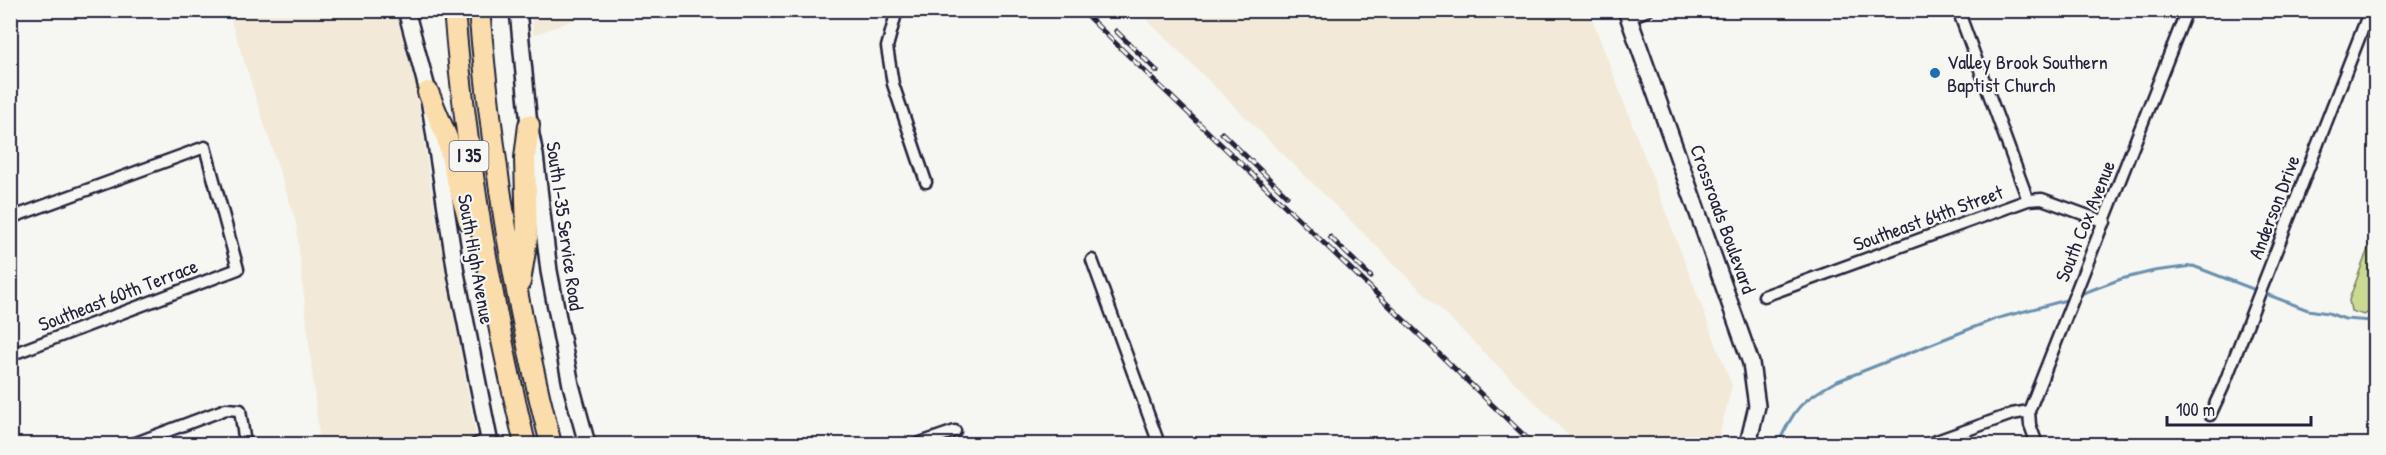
<svg xmlns="http://www.w3.org/2000/svg" width="2386" height="455" font-family="'Patrick Hand',sans-serif">
<style>
.built{fill:#f2e9d8}
.green{fill:#cada8e;stroke:#767e64;stroke-width:1.5}
.lines{fill:none;stroke-linecap:round;stroke-linejoin:round}
.stream{stroke:#6990ae;stroke-width:3}
.minor-casing{stroke:#22223b;stroke-width:15}
.secondary-casing{stroke:#22223b;stroke-width:20}
.motorway-casing{stroke:#22223b;stroke-width:24}
.minor{stroke:#f6f6f2;stroke-width:10}
.secondary{stroke:#f6f6f2;stroke-width:15}
.motorway{stroke:#faddab;stroke-width:20}
.rail-casing{stroke:#22223b;stroke-width:5}
.rail{stroke:#f6f6f2;stroke-width:3;stroke-dasharray:9;stroke-linecap:butt}
.poi-dot{fill:#1f6fb2;stroke:#f6f6f2;stroke-width:2}
.labels{text-anchor:middle;stroke-width:4.5;stroke-linejoin:round;paint-order:stroke}
.shield{fill:#f6f6f2;stroke:#626272;stroke-width:1.5}
.shield-label{font-size:18px;font-weight:bold;fill:#22223b}
.poi-label{font-size:20px;fill:#22223b;stroke:#f6f6f2;text-anchor:start}
.street-label{font-size:20px;fill:#22223b;stroke:#f6f6f2}
</style>
<rect width="100%" height="100%" fill="#f6f6f2"/>
<filter id="ink" filterUnits="userSpaceOnUse"><feTurbulence type="fractalNoise" baseFrequency=".0167" numOctaves="2"/><feDisplacementMap in="SourceGraphic" scale="12" xChannelSelector="R" yChannelSelector="G"/><feConvolveMatrix kernelMatrix="1 2 1 2 8 2 1 2 1" color-interpolation-filters="sRGB"/></filter>
<g filter="url(#ink)">
<path class="built" d="M 532,10 L 598,10 L 598,11 L 533,35 Z
M 228,11 L 394,11 L 415,77 L 431,190 L 476,437 L 456,444 L 320,444 L 296,222 Z
M 1138,11 L 1589,11 L 1732,386 L 1717,444 L 1577,444 Z"/>
<path class="green" d="M 2375,230 L 2375,283 L 2369,312 L 2364,315 L 2351,311 L 2349,300 Z"/>
<g class="lines">
<path class="stream" d="M 2078,295 L 2121,279 L 2154,271 L 2193,266 L 2308,310 L 2328,313 L 2345,319 L 2372,321
M 2376,306 L 2376,308
M 2376,312 L 2372,321 L 2376,356
M 1778,444 C 1795,408 1799,402 1835,382 L 1995,319 L 2070,299"/>
<defs>
<path id="minor" d="M 897,10 L 887,47 L 893,84 L 926,182
M 1958,10 L 2028,200
M 1628,18 L 1648,10
M 10,218 L 205,147 L 238,269 L 10,355
M 1092,260 L 1159,444
M 1764,296 L 2028,200 L 2042,199 L 2105,222
M 2210,415 L 2223,387 L 2370,10
M 133,444 L 226,409 L 240,410 L 245,444
M 476,444 L 489,439
M 917,444 L 955,431
M 1928,444 L 2012,414 L 2029,411
M 2037,444 L 2030,425 L 2029,411 L 2187,10"/>
<path id="secondary" d="M 406,10 L 428,92 L 456,273 L 490,444
M 518,10 L 529,125 L 535,155 L 549,271 L 571,385 L 587,444
M 1626,10 L 1751,363 L 1757,406 L 1748,444"/>
<path id="motorway" d="M 454,10 C 466,157 491,302 525,444
M 479,10 C 492,157 514,302 551,444
M 428,92 L 447,138 L 455,173 L 469,221
M 520,282 L 527,238 L 525,158 L 529,125"/>
</defs>
<use href="#minor" class="minor-casing"/>
<use href="#secondary" class="secondary-casing"/>
<use href="#motorway" class="motorway-casing"/>
<use href="#minor" class="minor"/>
<use href="#secondary" class="secondary"/>
<use href="#motorway" class="motorway"/>
<defs>
<path id="rail" d="M 1081,10 L 1533,444
M 1116,31 L 1157,71
M 1222,133 L 1287,196
M 1330,237 L 1371,277"/>
</defs>
<use href="#rail" class="rail-casing"/>
<use href="#rail" class="rail"/>
</g>
</g>
<circle class="poi-dot" cx="1935" cy="73" r="6"/>
<g class="labels">
<rect class="shield" x="449.5" y="141" width="39" height="30" rx="4.5"/>
<g class="shield-label">
<text x="469" y="162">I 35</text>
</g>
<g class="poi-label">
<text x="1947" y="69">Valley Brook Southern<tspan x="1947" dy="23">Baptist Church</tspan></text>
</g>
<g class="street-label">
<text transform="translate(2274 207) rotate(-69)" y="7">Anderson Drive</text>
<text transform="translate(1928 218) rotate(-20)" y="7">Southeast 64th Street</text>
<text transform="translate(1723 219) rotate(70)" y="7">Crossroads Boulevard</text>
<text transform="translate(2085 221) rotate(-68)" y="7">South Cox Avenue</text>
<text transform="translate(565 226) rotate(82)" y="7">South I-35 Service Road</text>
<text transform="translate(476 259) rotate(80)" y="7">South High Avenue</text>
<text transform="translate(118 295) rotate(-21)" y="7">Southeast 60th Terrace</text>
</g>
</g>
<rect width="2386" height="455" fill="none" stroke="#f6f6f2" stroke-width="36"/>
<rect x="18" y="18" width="2350" height="419" fill="none" stroke="#22223b" stroke-width="2" filter="url(#ink)"/>
<path d="M2167 416v9h144v-9" fill="none" stroke="#22223b" stroke-width="3"/>
<text x="2176" y="416" font-size="18" fill="#22223b" stroke="#f6f6f2" stroke-width="4.5" paint-order="stroke">100 m</text>
</svg>
